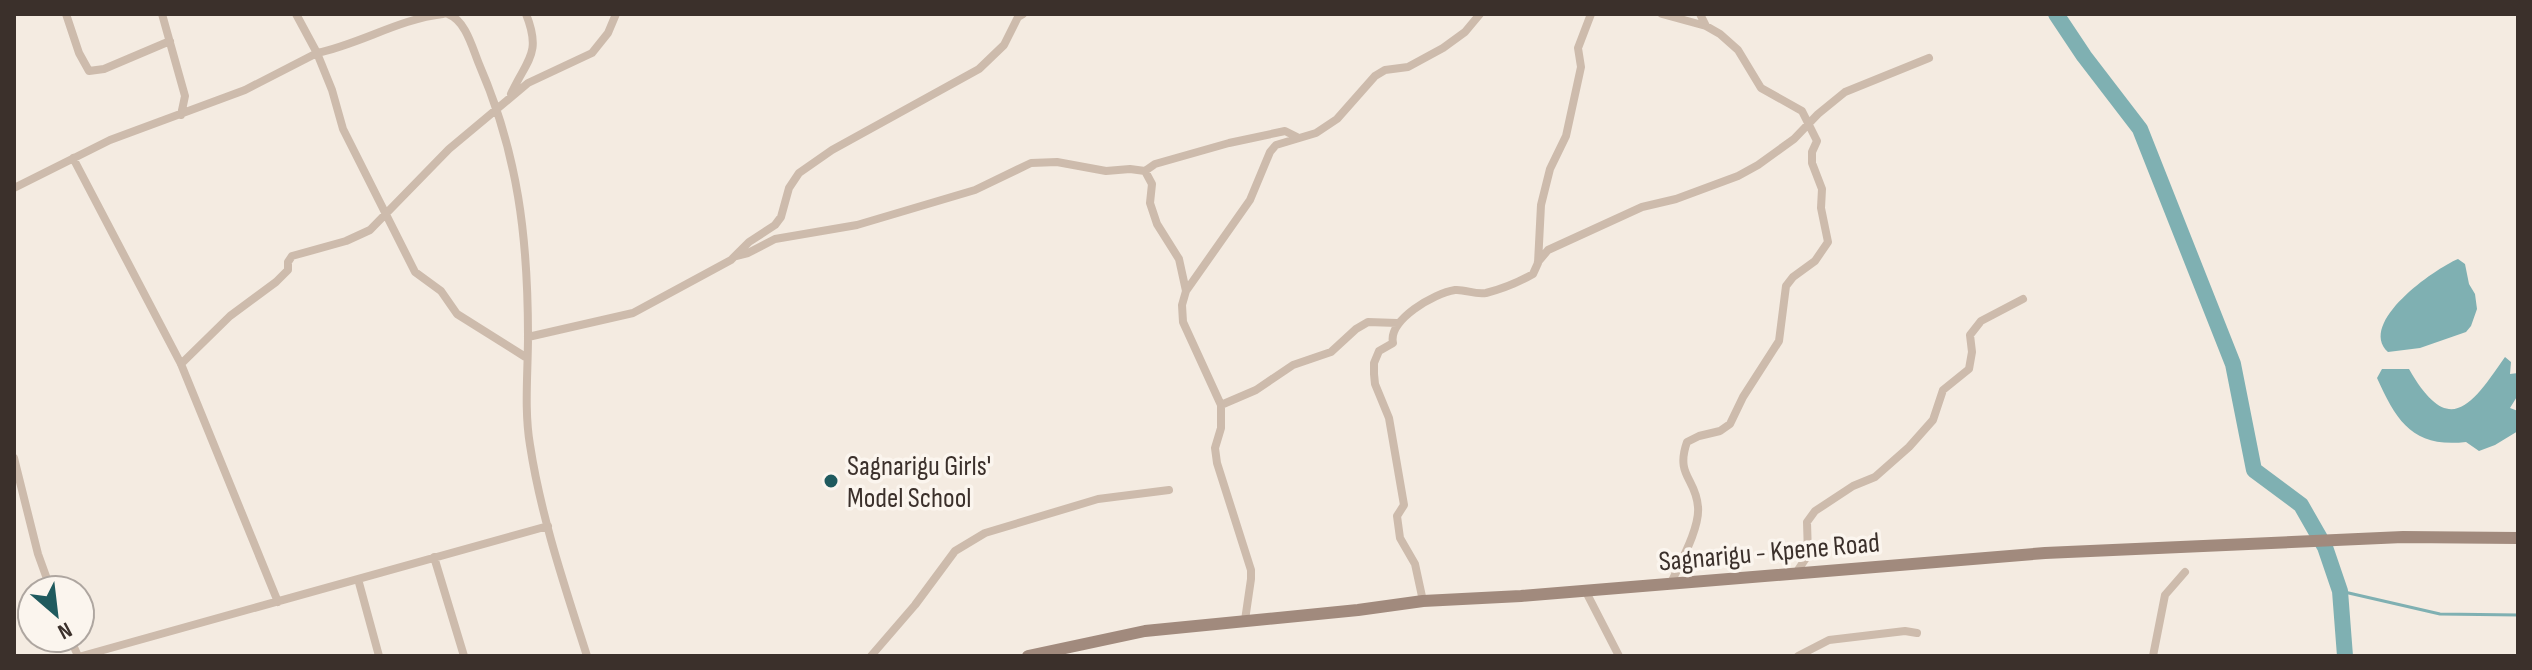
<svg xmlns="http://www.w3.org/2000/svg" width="2532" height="670" font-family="'Sofia Sans Condensed',sans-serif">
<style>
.water{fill:#7fb0b2}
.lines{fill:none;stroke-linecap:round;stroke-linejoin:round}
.stream{stroke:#7fb0b2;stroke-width:3}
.river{stroke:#7fb0b2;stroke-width:16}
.street{stroke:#cdbbac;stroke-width:8}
.secondary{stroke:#a18a7d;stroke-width:12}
.poi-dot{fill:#1f5a5e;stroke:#fbf5ee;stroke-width:3}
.labels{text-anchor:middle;stroke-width:7;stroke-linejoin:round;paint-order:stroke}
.poi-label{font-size:28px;fill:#3b302b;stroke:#fbf5ee;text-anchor:start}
.street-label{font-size:28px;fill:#3b302b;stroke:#fbf5ee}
</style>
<rect width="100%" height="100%" fill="#f4ebe1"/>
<path class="water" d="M 2458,259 L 2465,264 L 2469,284 L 2475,294 L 2477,309 L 2471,326 L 2466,332 L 2420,348 L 2388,352 C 2357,323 2434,269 2458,259 Z
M 2505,357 L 2511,362 L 2510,374 L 2518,373 L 2518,395 L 2510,408 L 2518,411 L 2518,431 L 2495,445 L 2479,451 L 2466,442 C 2413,448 2397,422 2377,378 L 2382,369 L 2409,369 C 2449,439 2471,406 2505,357 Z"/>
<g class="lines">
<path class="stream" d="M 2340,591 L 2440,614 L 2518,615"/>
<path class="river" d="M 2056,14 L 2084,56 L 2140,129 L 2233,364 L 2254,470 L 2301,505 L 2325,547 L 2340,591 L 2345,656"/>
<path class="street" d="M 66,14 L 79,53 L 89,71 L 104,69 L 170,41
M 162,14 L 185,96 L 181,115
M 296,14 L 317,53 C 360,44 399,19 443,14
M 448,14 C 466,21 472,47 479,64 C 518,154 528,238 528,336 C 528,373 524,409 530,445 C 541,517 565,587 587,656
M 1662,14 L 1706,26 L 1720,34 L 1738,50 L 1761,88 L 1802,111 L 1817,141 L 1812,152 L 1812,163 L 1822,189 L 1821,208 L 1828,242 L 1815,261 L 1793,277 L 1786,286 L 1779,341 L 1743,397 L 1730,424 L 1720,431 L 1699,436 L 1687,442 C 1675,476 1696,478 1698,507 C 1700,528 1680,563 1671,583
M 1700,14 L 1706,26
M 511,94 C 527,59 542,54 526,14
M 73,158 L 181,364 L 278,602
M 1145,171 L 1155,164 L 1229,143 L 1285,131 L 1297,137
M 14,188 L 110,140 L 245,90 L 317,53 L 332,90 L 343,129 L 415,272 L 441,291 L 457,314 L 527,358
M 736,256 L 748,253 L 775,239 L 857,225 L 975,190 L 1031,163 L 1057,162 L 1106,171 L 1130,169 L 1145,171 L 1152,184 L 1150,203 L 1157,224 L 1179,259 L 1186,291 L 1182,305 L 1183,322 L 1221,405 L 1221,428 L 1215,448 L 1217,463 L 1251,570 L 1251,579 L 1245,620
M 1538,262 L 1548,250 L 1642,207 L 1676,199 L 1738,176 L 1758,165 L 1794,139 L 1818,114 L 1845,92 L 1929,58
M 1186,291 L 1250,200 L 1270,152 L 1276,145 L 1316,133 L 1337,119 L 1375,76 L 1385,70 L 1408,67 L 1443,48 L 1465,32 L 1480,14
M 528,337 L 633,313 L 731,260 L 749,242 L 775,225 L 781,217 L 789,188 L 799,173 L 832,150 L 979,69 L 1004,45 L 1018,17 L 1023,14
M 181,364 L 230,316 L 276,282 L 288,270 L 288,262 L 292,256 L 346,241 L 370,230 L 449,149 L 528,83 L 592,53 L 608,33 L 616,14
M 1221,405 L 1256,390 L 1293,365 L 1331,352 L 1356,329 L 1368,322 L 1397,323
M 14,458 L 38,554 L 51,590
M 434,557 L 464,656
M 1796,573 L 1808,555 L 1807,522 L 1815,511 L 1853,486 L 1875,477 L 1909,447 L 1933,420 L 1943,390 L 1969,369 L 1972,352 L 1970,335 L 1981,321 L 2023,299
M 358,579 L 379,656
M 1585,590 L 1619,656
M 1423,601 L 1415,564 L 1400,538 L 1397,516 L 1404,505 L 1389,418 L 1375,384 L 1374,374 L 1374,363 L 1379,351 L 1393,343 C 1388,320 1434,293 1455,290 C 1465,289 1475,295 1486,293 C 1502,289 1519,282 1533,274 L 1538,263 L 1541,205 L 1550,169 L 1566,136 L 1581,67 L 1578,48 L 1591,14
M 70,638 L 78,656
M 82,656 L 548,526
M 871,656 L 915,605 L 955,551 L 985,533 L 1098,499 L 1169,490
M 1798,656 L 1829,640 L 1905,631 L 1917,633
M 2153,656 L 2165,595 L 2185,572"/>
<path class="secondary" d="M 1028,656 L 1145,631 L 1358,610 L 1423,601 L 1521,596 L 2045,553 L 2403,537 L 2518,538"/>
</g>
<circle class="poi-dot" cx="831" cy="481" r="8"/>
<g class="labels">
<g class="poi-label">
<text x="847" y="475">Sagnarigu Girls'<tspan x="847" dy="32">Model School</tspan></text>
</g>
<g class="street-label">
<text transform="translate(1769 551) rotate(-5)" y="10">Sagnarigu - Kpene Road</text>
</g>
</g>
<rect width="2532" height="670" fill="none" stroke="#3b302b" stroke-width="32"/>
<g transform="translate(56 614) rotate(152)"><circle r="38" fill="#fbf5ee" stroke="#aea6a0" stroke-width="2"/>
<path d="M0-6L14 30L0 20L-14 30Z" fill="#1f5a5e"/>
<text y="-12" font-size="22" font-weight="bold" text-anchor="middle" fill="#3b302b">N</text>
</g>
</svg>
